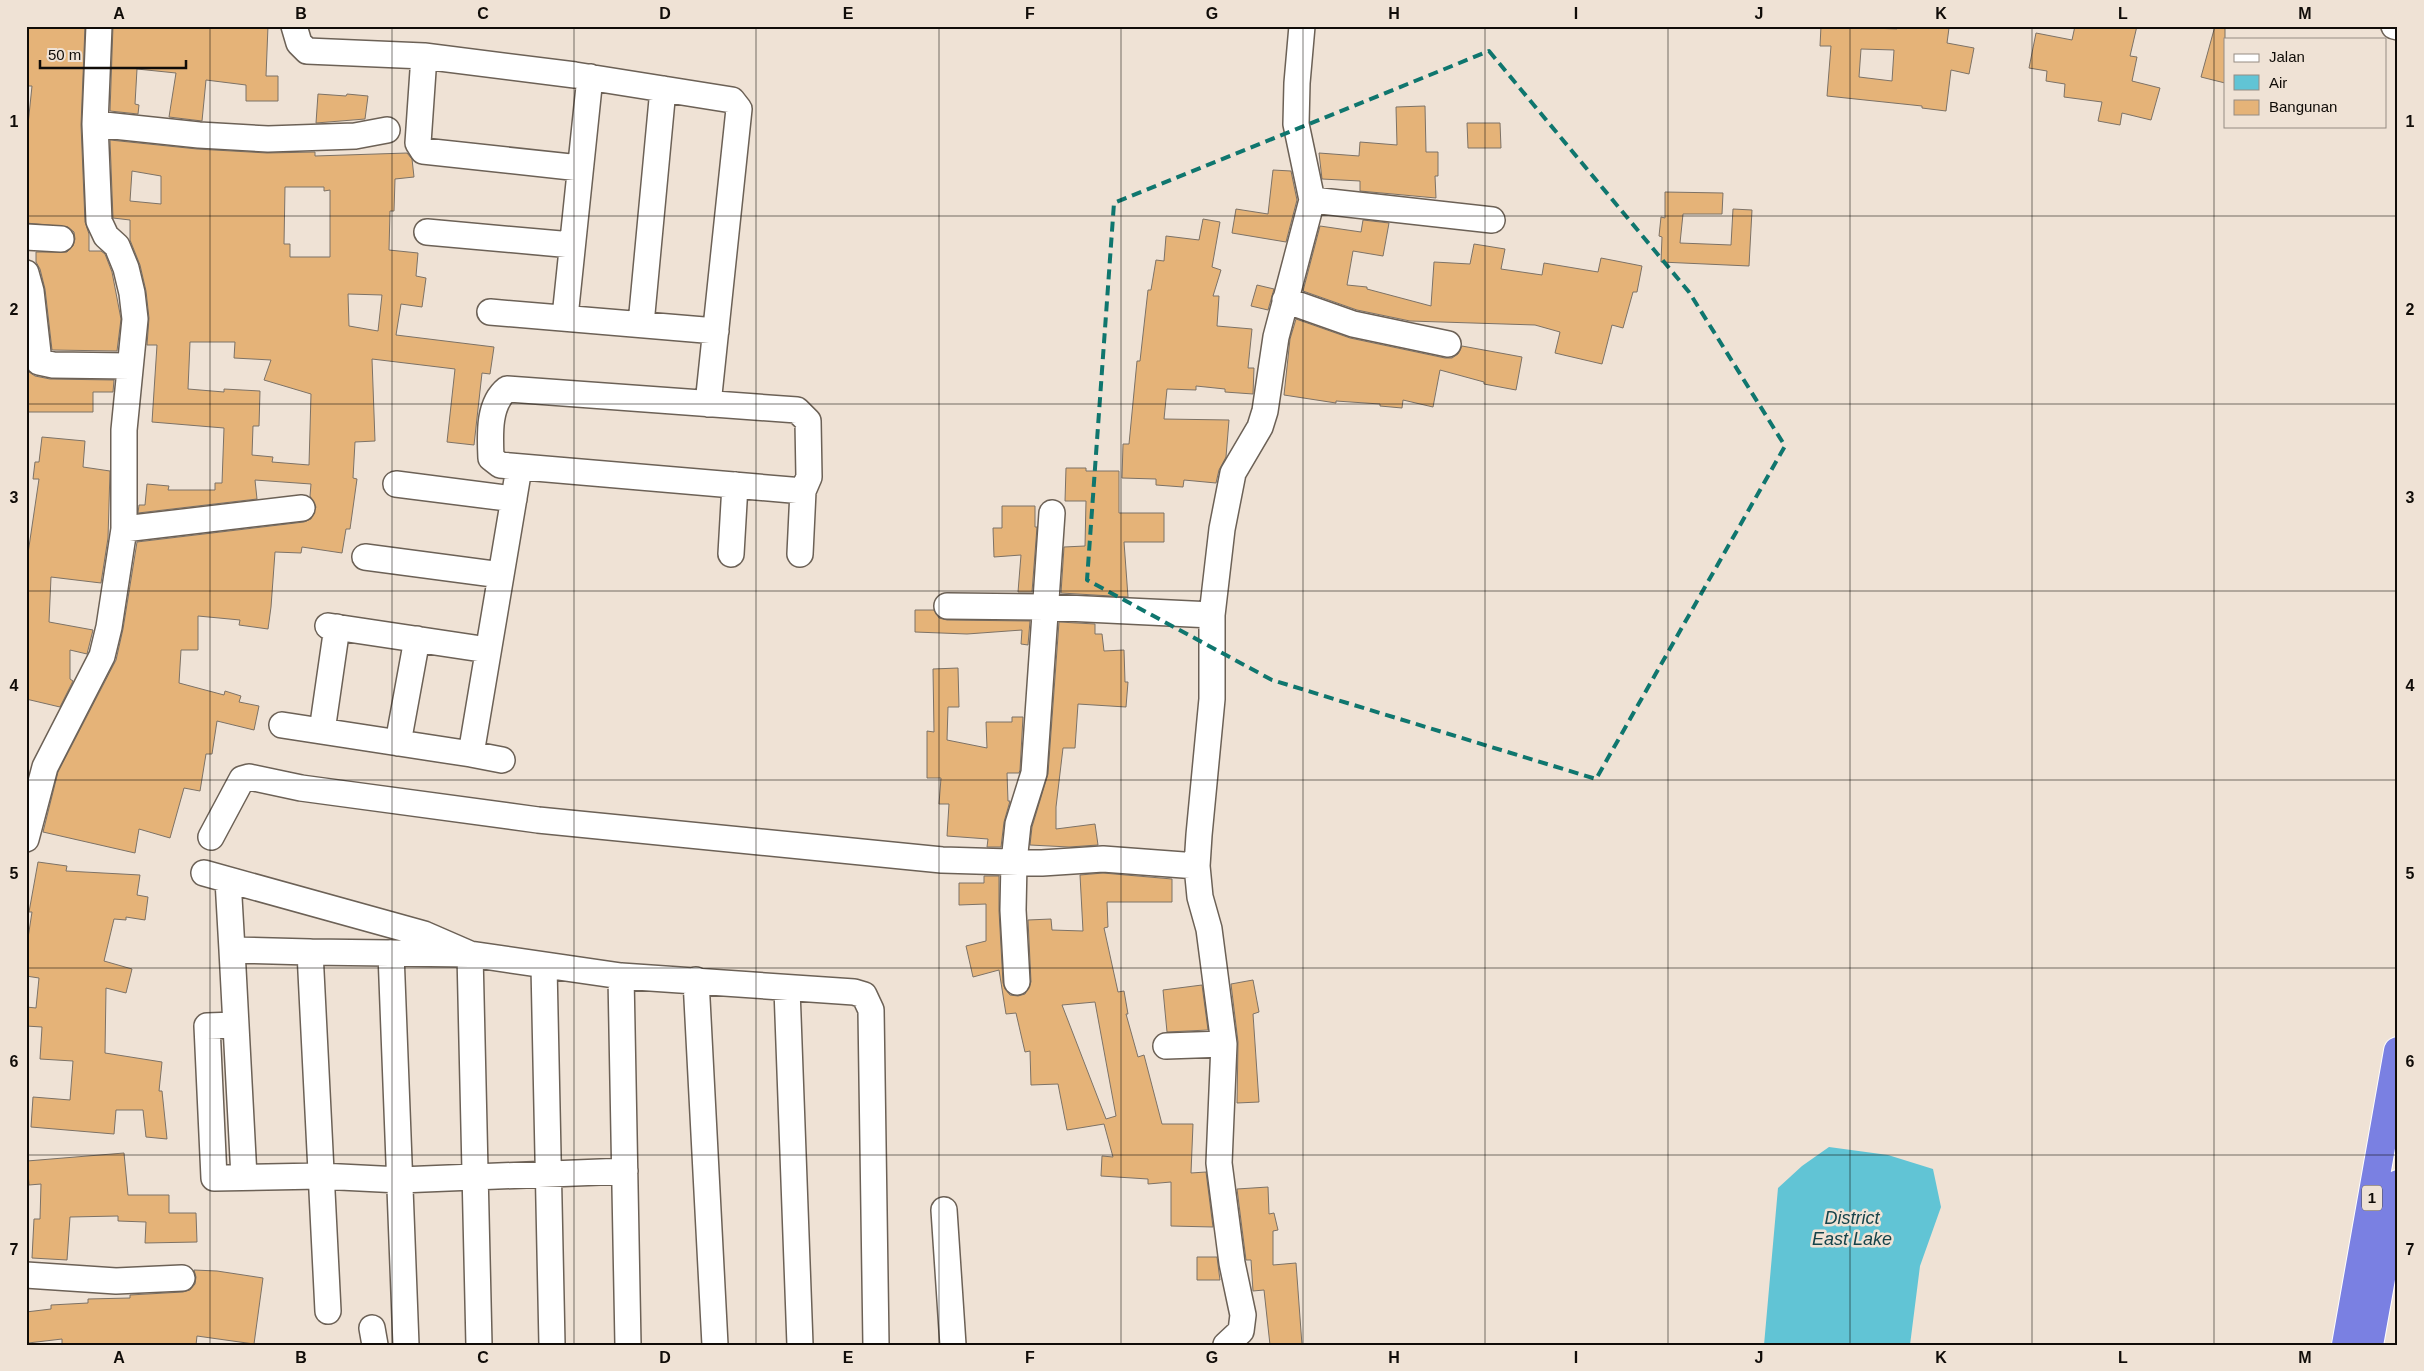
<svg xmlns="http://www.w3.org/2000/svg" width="2424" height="1371" font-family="Helvetica,sans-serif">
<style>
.water{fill:#61c4d5}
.building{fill:#e5b378;stroke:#7d7266;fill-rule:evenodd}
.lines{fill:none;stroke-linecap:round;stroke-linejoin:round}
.minor-casing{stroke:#6c6156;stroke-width:28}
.highway-casing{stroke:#fff;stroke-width:30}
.minor{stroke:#fff;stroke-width:25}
.highway{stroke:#7a80e2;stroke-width:28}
.marked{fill:none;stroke:#0f766e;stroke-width:4;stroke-dasharray:10 6;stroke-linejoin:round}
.grid{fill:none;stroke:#100c08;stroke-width:1;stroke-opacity:0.55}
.labels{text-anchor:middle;stroke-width:5;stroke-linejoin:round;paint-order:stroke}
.shield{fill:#efe2d5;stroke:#534c46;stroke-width:1}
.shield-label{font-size:15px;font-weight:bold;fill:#100c08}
.water-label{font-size:18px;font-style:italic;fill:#15434a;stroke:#efe2d5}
.neatline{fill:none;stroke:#100c08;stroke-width:2}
.grid-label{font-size:16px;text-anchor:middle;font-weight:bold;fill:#100c08}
</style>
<rect width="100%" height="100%" fill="#efe2d5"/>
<path class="water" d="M 1829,1147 L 1888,1155 L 1933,1169 L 1941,1207 L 1920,1266 L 1910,1345 L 1764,1345 L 1778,1188 L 1802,1166 Z"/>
<path class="building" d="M 26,26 L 85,26 L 81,125 L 85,222 L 89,234 L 89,251 L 101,251 L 105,254 L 112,272 L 121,319 L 117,351 L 52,350 L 45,289 L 40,269 L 36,262 L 36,252 L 67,252 L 73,246 L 75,239 L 74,232 L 68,227 L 26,223 L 26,144 L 32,86 L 26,86 Z
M 113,26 L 268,26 L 266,76 L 278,76 L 278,101 L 246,101 L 246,85 L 206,80 L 202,121 L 169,117 L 176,73 L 137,69 L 135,104 L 139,105 L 138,114 L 110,111 Z
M 1821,26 L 1897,29 L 1898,26 L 1933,26 L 1949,28 L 1947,43 L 1974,48 L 1969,74 L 1951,70 L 1946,111 L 1922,108 L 1922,106 L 1827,96 L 1831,46 L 1820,46 ZM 1861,49 L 1894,50 L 1892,81 L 1859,77 Z
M 2075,26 L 2137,26 L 2130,56 L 2137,57 L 2132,81 L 2160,88 L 2151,120 L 2122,113 L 2120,125 L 2098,121 L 2102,102 L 2064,97 L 2065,84 L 2046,81 L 2047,71 L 2029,68 L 2036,33 L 2072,40 Z
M 2215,26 L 2225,26 L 2225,83 L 2201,77 Z
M 318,94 L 346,96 L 347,94 L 368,96 L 365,119 L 316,123 Z
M 1425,106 L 1426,152 L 1438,152 L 1438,176 L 1435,176 L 1436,198 L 1360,191 L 1360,181 L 1322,179 L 1319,153 L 1359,156 L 1360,142 L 1397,145 L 1396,107 Z
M 1467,123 L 1500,123 L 1501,148 L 1468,148 Z
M 110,140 L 197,149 L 267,153 L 315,152 L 315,156 L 407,153 L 412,159 L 414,177 L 395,179 L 394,211 L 390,211 L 389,250 L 418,253 L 416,276 L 426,278 L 422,307 L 401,304 L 396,335 L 494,347 L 490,374 L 482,373 L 474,445 L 447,442 L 455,369 L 372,359 L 375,441 L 355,442 L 353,478 L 357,479 L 350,529 L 346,529 L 342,553 L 302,547 L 301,553 L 275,552 L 271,607 L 268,629 L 239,625 L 240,620 L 198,616 L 198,650 L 181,650 L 179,683 L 224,695 L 225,691 L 241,696 L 239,702 L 259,706 L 254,730 L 217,721 L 212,754 L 206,754 L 200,791 L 184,788 L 170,838 L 139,829 L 135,853 L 43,832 L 58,772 L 116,660 L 123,629 L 137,542 L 304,522 L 311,519 L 316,507 L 310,496 L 311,484 L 255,480 L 257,499 L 138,513 L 139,505 L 145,505 L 147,484 L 169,486 L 168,490 L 215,490 L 215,483 L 222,483 L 224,428 L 152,422 L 157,345 L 147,345 L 149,318 L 146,291 L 140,265 L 130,240 L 130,220 L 113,218 ZM 132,171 L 161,176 L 161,204 L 130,201 ZM 285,187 L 324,187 L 324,191 L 330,190 L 330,257 L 290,257 L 290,244 L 284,244 ZM 348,294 L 382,295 L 378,331 L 349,326 ZM 190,342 L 235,342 L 234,358 L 271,360 L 264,380 L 311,394 L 309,465 L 272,462 L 273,457 L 252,455 L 253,426 L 259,426 L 260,391 L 224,389 L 224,392 L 188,389 Z
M 1273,170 L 1291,171 L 1297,200 L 1286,242 L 1232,233 L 1236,209 L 1268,214 Z
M 1665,192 L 1723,193 L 1722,214 L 1683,214 L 1680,243 L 1731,245 L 1733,209 L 1752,210 L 1749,266 L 1661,262 L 1662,237 L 1659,236 L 1661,217 L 1665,218 Z
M 1203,219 L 1220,222 L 1212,267 L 1221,270 L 1213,296 L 1219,296 L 1217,326 L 1252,329 L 1248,368 L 1254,368 L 1253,394 L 1225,392 L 1225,389 L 1196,386 L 1196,390 L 1167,389 L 1164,419 L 1229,420 L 1226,457 L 1219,470 L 1216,483 L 1184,480 L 1183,487 L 1156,485 L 1156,479 L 1122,478 L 1123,444 L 1129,444 L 1137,361 L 1140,361 L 1148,290 L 1151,290 L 1156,260 L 1164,261 L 1166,236 L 1199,240 Z
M 1363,220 L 1389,223 L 1383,256 L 1353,251 L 1347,285 L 1367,287 L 1367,289 L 1431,306 L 1434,262 L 1470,264 L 1474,244 L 1505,249 L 1501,269 L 1542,275 L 1544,263 L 1598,272 L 1601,258 L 1642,266 L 1637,292 L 1633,292 L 1623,328 L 1612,325 L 1602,364 L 1555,353 L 1560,332 L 1535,325 L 1410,321 L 1357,310 L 1303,291 L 1320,226 L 1361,232 Z
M 1257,285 L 1274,289 L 1268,310 L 1251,306 Z
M 1296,319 L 1350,338 L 1445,358 L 1452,358 L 1458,354 L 1462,346 L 1522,357 L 1516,390 L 1484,384 L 1484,382 L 1440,370 L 1433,407 L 1403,400 L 1402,408 L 1380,406 L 1380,404 L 1336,401 L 1336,403 L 1284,395 L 1290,339 Z
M 26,367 L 29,372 L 35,376 L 50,379 L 114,380 L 113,392 L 93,392 L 93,412 L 26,412 Z
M 42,437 L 85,441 L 83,467 L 110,471 L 108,538 L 101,583 L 51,577 L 49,622 L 93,630 L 87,654 L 70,650 L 70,679 L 73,681 L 60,707 L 26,699 L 28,590 L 26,590 L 26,567 L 39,479 L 33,479 L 35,462 L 39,462 Z
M 1066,468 L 1086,468 L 1086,471 L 1119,471 L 1119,513 L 1164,513 L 1164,542 L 1124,542 L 1128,597 L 1061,593 L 1064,547 L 1085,546 L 1086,501 L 1065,501 Z
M 1002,506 L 1035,506 L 1035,527 L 1037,527 L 1032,592 L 1018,592 L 1021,555 L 994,557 L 993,528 L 1002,528 Z
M 915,610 L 934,610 L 939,618 L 947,620 L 1030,621 L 1028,645 L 1021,644 L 1022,630 L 967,634 L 915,632 Z
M 1059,622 L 1095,624 L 1095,634 L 1102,634 L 1104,651 L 1124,650 L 1125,682 L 1128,682 L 1126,707 L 1078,704 L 1075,748 L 1063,748 L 1056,807 L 1056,829 L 1095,824 L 1098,845 L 1069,847 L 1030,845 L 1032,827 L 1048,774 Z
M 958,668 L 959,707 L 948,707 L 947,740 L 987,748 L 986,722 L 1012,722 L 1012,717 L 1023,717 L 1020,770 L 1019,773 L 1007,773 L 1008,801 L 1010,801 L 1004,822 L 1001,847 L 987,847 L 988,839 L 947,836 L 949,804 L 939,804 L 941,778 L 927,778 L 927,731 L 934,732 L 933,669 Z
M 38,862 L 67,866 L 66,871 L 140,875 L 137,895 L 148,897 L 145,920 L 126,917 L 126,920 L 114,919 L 104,961 L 132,969 L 126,993 L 106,988 L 105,1053 L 162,1062 L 159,1091 L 162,1091 L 167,1139 L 146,1137 L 143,1110 L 116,1110 L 114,1134 L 31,1127 L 33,1097 L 70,1100 L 73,1061 L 40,1059 L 42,1027 L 26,1026 L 26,1007 L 36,1008 L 39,978 L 26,976 L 26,951 L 32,912 L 29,912 Z
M 1103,873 L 1172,879 L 1172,902 L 1107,902 L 1108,927 L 1104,928 L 1118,992 L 1124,991 L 1128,1014 L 1126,1014 L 1138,1057 L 1144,1055 L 1162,1124 L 1193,1124 L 1191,1173 L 1206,1172 L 1213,1227 L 1171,1226 L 1171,1182 L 1148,1184 L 1148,1179 L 1101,1176 L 1102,1156 L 1113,1157 L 1104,1124 L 1067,1130 L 1058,1084 L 1031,1085 L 1030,1051 L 1025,1052 L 1016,1013 L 1006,1014 L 999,970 L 973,977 L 966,946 L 986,941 L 986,904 L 959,905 L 959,883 L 984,883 L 984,876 L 999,876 L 999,911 L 1003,983 L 1005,989 L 1010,995 L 1018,996 L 1025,994 L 1031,982 L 1028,920 L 1051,919 L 1052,930 L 1083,931 L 1080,875 ZM 1095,1002 L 1116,1116 L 1106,1119 L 1062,1005 Z
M 1253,980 L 1259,1012 L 1253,1014 L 1259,1102 L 1237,1103 L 1238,1042 L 1231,984 Z
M 1202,985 L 1208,1030 L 1167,1032 L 1163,990 Z
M 124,1153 L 128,1195 L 169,1195 L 169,1213 L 196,1213 L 197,1242 L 145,1243 L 146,1222 L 118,1221 L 118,1216 L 70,1217 L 67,1260 L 32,1258 L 34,1219 L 40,1219 L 41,1184 L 29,1185 L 27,1161 Z
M 1268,1187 L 1269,1214 L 1274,1213 L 1278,1230 L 1273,1231 L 1273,1265 L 1296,1263 L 1302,1345 L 1270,1345 L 1264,1290 L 1253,1291 L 1251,1260 L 1246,1260 L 1237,1189 Z
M 1197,1257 L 1217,1257 L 1220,1280 L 1197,1280 Z
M 194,1270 L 217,1271 L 263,1278 L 254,1344 L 197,1336 L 196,1345 L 62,1345 L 62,1339 L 28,1343 L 26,1312 L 51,1309 L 51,1305 L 88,1303 L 88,1299 L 130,1298 L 130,1295 L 183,1292 L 190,1290 L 195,1284 L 196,1277 Z"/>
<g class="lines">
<defs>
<path id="minor" d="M 294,26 L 299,43 L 307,51 L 424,56 L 575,75 L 732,100 L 739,109 L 708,404
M 2394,26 L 2398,27
M 424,56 L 418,143 L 423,151 L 580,168
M 95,124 L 199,135 L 268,139 L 355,136 L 387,130
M 1312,200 L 1492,220
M 427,232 L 572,245
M 26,237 L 61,239
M 26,273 L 31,291 L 39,362 L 53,365 L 130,366
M 1285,300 L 1353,324 L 1448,344
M 490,312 L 716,331
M 565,317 L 590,77
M 641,324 L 663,89
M 507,389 L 797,410 L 808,421 L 809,477 L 803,491 L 500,465 L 491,458 C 490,435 488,404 507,389 Z
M 396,484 L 514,499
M 124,529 L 302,508
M 731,554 L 735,485
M 800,554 L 803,491
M 365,557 L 501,575
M 947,606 L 1045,607 L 1212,615
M 328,626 L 488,650
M 282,725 L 471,754 L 519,468
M 322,731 L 337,627
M 398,743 L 417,639
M 471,754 L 502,760
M 211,837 L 242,779 L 249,777 L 301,788 L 538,820 L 942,860 L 1042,863 L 1103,859 L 1197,866
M 26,839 L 45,767 L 102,656 L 109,627 L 124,529 L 124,430 L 135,319 L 132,293 L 126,268 L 117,246 L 106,236 L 99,221 L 95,124 L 99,26
M 204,873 L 424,934 L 470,954 L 479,1345
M 228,880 L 232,950
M 391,953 L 406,1345
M 544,966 L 552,1345
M 621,976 L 628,1345
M 696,980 L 715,1345
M 1017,982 L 1013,910 L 1014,862 L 1018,824 L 1034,773 L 1052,513
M 787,989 L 800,1345
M 236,1025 L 207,1026 L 214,1178 L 320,1176 L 400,1180 L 625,1171
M 1166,1046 L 1224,1044
M 244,1177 L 232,950 L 310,952
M 944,1210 L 953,1345
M 26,1275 L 116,1281 L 182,1278
M 328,1311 L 310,952 L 470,954 L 621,976 L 854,992 L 864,995 L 871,1010 L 876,1345
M 372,1328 L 375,1345
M 1226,1345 L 1241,1331 L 1243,1315 L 1232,1263 L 1219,1163 L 1224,1044 L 1209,929 L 1200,897 L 1197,866 L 1199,835 L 1212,699 L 1212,615 L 1222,529 L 1233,473 L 1260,427 L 1265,411 L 1276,337 L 1312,200 L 1296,124 L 1297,83 L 1302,26"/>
<path id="highway" d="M 2346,1345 L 2398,1051
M 2369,1345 L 2398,1184"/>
</defs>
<use href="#minor" class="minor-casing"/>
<use href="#highway" class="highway-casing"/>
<use href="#minor" class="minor"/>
<use href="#highway" class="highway"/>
</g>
<path class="marked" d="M 1489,51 L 1689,292 L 1785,446 L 1596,779 L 1272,680 L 1087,580 L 1114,203 Z"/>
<path class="grid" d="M 210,26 L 210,1345M 392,26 L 392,1345M 574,26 L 574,1345M 756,26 L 756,1345M 939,26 L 939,1345M 1121,26 L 1121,1345M 1303,26 L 1303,1345M 1485,26 L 1485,1345M 1668,26 L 1668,1345M 1850,26 L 1850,1345M 2032,26 L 2032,1345M 2214,26 L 2214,1345M 26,216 L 2398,216M 26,404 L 2398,404M 26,591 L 2398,591M 26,780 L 2398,780M 26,968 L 2398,968M 26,1155 L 2398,1155"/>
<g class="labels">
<rect class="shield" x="2362" y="1185.5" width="20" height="25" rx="4"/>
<g class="shield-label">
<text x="2372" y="1203">1</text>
</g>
<g class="water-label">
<text x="1852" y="1224">District<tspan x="1852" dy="21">East Lake</tspan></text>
</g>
</g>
<rect width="2424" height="1371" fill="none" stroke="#efe2d5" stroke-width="55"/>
<rect x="2224" y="38" width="162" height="90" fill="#efe2d5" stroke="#968c83"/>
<rect x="2234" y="54" width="25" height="8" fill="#ffffff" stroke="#968c83"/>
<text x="2269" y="62" font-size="15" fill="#100c08">Jalan</text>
<rect x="2234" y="75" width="25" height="15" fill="#61c4d5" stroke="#968c83"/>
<text x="2269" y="88" font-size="15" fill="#100c08">Air</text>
<rect x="2234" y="100" width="25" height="15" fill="#e5b378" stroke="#968c83"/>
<text x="2269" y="112" font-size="15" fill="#100c08">Bangunan</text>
<path d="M40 60v8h146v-8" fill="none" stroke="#100c08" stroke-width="2.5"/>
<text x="48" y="60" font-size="15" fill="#100c08" stroke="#efe2d5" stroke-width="4" paint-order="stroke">50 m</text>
<rect x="28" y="28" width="2368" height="1316" class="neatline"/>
<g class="grid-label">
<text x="119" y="19">A</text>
<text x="301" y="19">B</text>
<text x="483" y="19">C</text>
<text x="665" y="19">D</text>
<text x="848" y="19">E</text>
<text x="1030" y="19">F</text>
<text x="1212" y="19">G</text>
<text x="1394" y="19">H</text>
<text x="1576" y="19">I</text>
<text x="1759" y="19">J</text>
<text x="1941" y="19">K</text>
<text x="2123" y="19">L</text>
<text x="2305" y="19">M</text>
<text x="14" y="127">1</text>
<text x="2410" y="127">1</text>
<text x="14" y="315">2</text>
<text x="2410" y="315">2</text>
<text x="14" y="503">3</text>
<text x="2410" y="503">3</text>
<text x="14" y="691">4</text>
<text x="2410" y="691">4</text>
<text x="14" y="879">5</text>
<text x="2410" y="879">5</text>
<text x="14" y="1067">6</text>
<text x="2410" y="1067">6</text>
<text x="14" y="1255">7</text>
<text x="2410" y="1255">7</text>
<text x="119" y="1363">A</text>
<text x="301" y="1363">B</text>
<text x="483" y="1363">C</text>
<text x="665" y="1363">D</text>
<text x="848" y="1363">E</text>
<text x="1030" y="1363">F</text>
<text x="1212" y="1363">G</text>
<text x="1394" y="1363">H</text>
<text x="1576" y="1363">I</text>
<text x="1759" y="1363">J</text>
<text x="1941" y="1363">K</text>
<text x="2123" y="1363">L</text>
<text x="2305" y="1363">M</text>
</g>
</svg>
